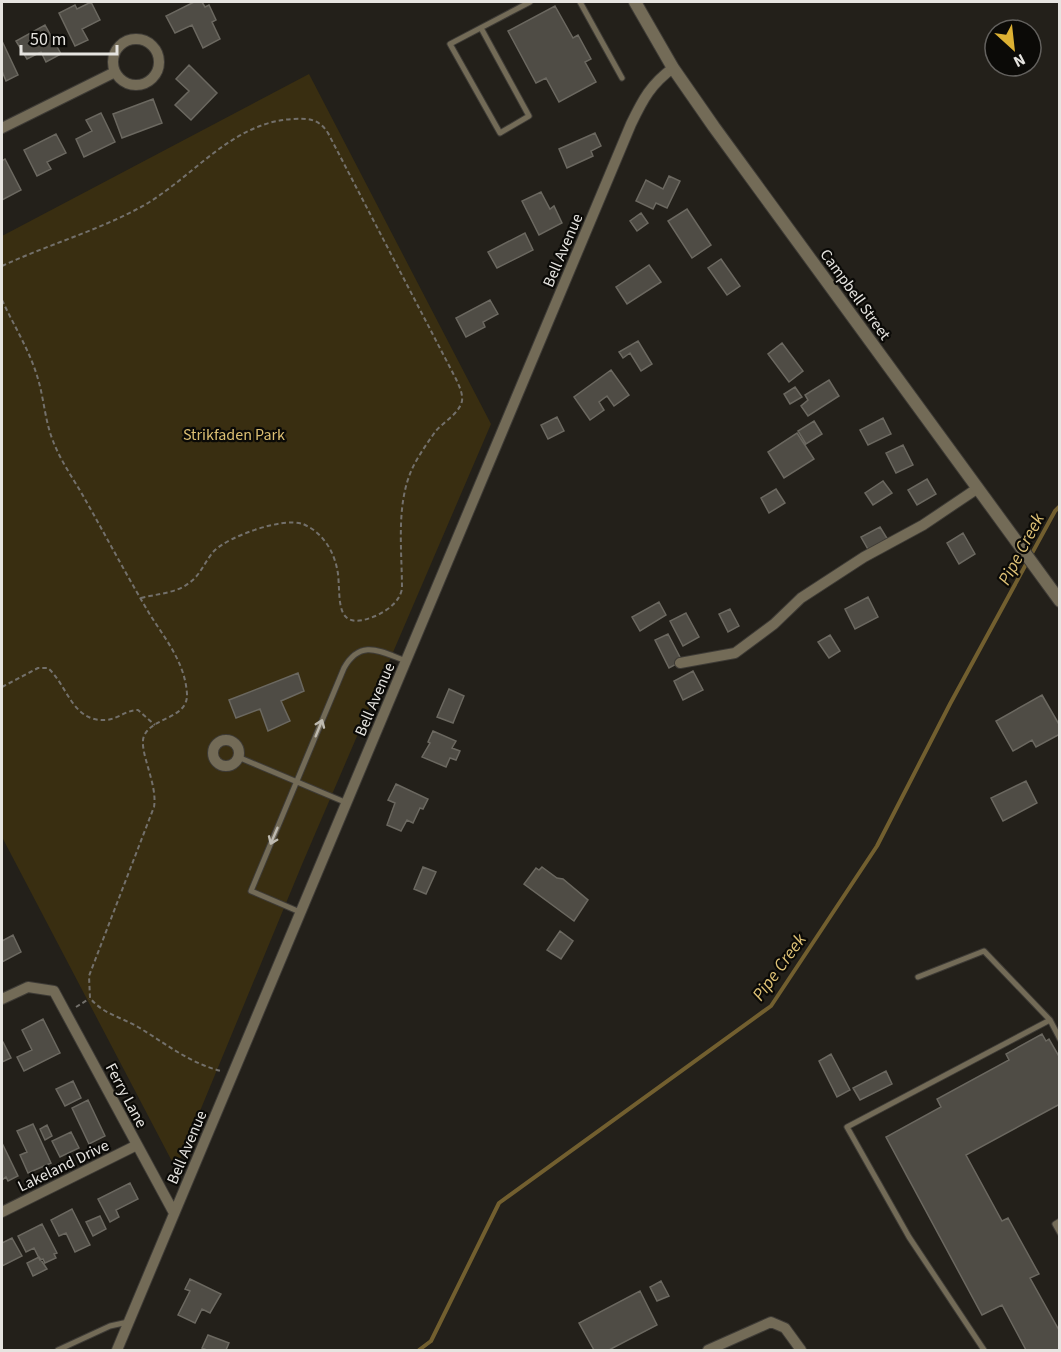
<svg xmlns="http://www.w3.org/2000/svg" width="1061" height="1352" font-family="'Source Sans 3',sans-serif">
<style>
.green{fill:#392e11}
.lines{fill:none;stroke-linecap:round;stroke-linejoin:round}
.stream{stroke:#725f2f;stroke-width:4}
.building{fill:#4f4c45;stroke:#6b6860;stroke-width:1.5}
.service-casing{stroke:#3e3b36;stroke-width:7}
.minor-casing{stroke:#3e3b36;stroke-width:12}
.tertiary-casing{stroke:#3e3b36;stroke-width:14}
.path{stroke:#73706b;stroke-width:2;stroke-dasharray:4.5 3;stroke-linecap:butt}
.service{stroke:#736b57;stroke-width:5}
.minor{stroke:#736b57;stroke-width:10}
.tertiary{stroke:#736b57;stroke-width:12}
.oneway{stroke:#bebab0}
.labels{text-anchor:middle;stroke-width:4.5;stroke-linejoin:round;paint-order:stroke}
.street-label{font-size:16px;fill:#e6e4e0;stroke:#0b0a07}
.park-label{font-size:16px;fill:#dcbf73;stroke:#0b0a07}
.water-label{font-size:18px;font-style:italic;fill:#dfc276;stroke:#0b0a07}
</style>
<rect width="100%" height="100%" fill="#23201a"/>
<path class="green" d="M 309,74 L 491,424 L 303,862 L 176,1169 L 2,837 L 2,236 Z"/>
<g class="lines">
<path class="stream" d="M 419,1350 L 431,1341 L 499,1203 L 771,1006 L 877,846 L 950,704 L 1055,511 L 1060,506"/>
</g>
<path class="building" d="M 91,2 L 100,20 L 82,29 L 88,40 L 75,46 L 59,13 L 75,5 L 77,9 Z
M 194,2 L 202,2 L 205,7 L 209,5 L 216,20 L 212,22 L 220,39 L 203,48 L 192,25 L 175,33 L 166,16 Z
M 555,6 L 573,38 L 578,35 L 591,59 L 585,62 L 596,82 L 559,102 L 546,78 L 536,83 L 508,31 Z
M 45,25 L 61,54 L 46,62 L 41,52 L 27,59 L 16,41 Z
M 2,41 L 18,75 L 6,81 L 2,71 Z
M 189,65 L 217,93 L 191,120 L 175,105 L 189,91 L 176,79 Z
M 153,99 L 162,123 L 122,138 L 113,114 Z
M 101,113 L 115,142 L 84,157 L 76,139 L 92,131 L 86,120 Z
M 595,133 L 601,146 L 591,151 L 593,156 L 567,168 L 559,149 Z
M 56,134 L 66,153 L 47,162 L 51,169 L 37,176 L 24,150 Z
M 5,159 L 21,190 L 2,200 L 2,161 Z
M 669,176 L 680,181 L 667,208 L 656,203 L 653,209 L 636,201 L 646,180 L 663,189 Z
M 541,192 L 550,209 L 554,206 L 562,223 L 539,235 L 522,201 Z
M 687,209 L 711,245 L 692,258 L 668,221 Z
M 641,213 L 648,223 L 637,231 L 630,221 Z
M 525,233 L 533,250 L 497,268 L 488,252 Z
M 721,259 L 740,286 L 727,295 L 708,268 Z
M 649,265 L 661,282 L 627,304 L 616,287 Z
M 490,300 L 498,314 L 483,322 L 485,327 L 466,337 L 456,318 Z
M 638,341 L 652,364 L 641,371 L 630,353 L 623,358 L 619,352 Z
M 782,343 L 803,371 L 789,382 L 768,354 Z
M 611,370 L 629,395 L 614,406 L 607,396 L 599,402 L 604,410 L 590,420 L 574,397 Z
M 829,380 L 839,396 L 808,416 L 801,406 L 808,400 L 805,395 Z
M 795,387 L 802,397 L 790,404 L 784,394 Z
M 557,417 L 564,431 L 548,439 L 541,425 Z
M 883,418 L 891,434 L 868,445 L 860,430 Z
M 814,421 L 822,434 L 806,444 L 798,431 Z
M 797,433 L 814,459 L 784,478 L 768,452 Z
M 903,445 L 913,465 L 896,473 L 886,453 Z
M 927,479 L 936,494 L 917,505 L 908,490 Z
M 883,481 L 892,493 L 873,505 L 865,493 Z
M 776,489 L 785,503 L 769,513 L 761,498 Z
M 880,527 L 888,540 L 869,551 L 861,537 Z
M 963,533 L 975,554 L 959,564 L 947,543 Z
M 868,597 L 878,617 L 855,629 L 845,609 Z
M 659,602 L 666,615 L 640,631 L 632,617 Z
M 730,609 L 739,626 L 728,632 L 719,614 Z
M 686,613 L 699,637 L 683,646 L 670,621 Z
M 668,634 L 682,661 L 669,668 L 655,640 Z
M 830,635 L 840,651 L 829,658 L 818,642 Z
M 693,671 L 703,690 L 683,700 L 674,681 Z
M 298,673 L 304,691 L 281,701 L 290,721 L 268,731 L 260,709 L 236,718 L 229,700 Z
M 449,689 L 464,696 L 453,723 L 437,717 Z
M 1042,695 L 1060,726 L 1060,734 L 1036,747 L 1032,740 L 1013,751 L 996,721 Z
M 433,731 L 456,741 L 452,748 L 460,751 L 456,760 L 450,758 L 446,767 L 422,757 L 430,743 L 428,742 Z
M 1026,781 L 1037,803 L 1003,821 L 991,798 Z
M 396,784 L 428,799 L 423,809 L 420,808 L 413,823 L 407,820 L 401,831 L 387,825 L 395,803 L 388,800 Z
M 423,867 L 436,872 L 426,894 L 414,889 Z
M 542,867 L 557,878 L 563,879 L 588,900 L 574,921 L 524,884 L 536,868 L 539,870 Z
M 560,931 L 573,941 L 561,959 L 547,950 Z
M 13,935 L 21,952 L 2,962 L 2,941 Z
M 43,1019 L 60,1053 L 24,1071 L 17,1057 L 32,1050 L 22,1030 Z
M 1042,1034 L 1046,1041 L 1049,1039 L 1060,1058 L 1060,1104 L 966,1155 L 1002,1221 L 1008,1218 L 1039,1274 L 1030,1278 L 1060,1332 L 1060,1350 L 1026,1350 L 1002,1305 L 982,1315 L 886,1137 L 941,1107 L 937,1099 L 1009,1060 L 1006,1054 Z
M 2,1042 L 3,1042 L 11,1058 L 2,1062 Z
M 831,1054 L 850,1090 L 837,1097 L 819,1061 Z
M 886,1071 L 892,1084 L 860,1100 L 853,1088 Z
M 73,1081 L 81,1098 L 65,1106 L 56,1089 Z
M 88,1100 L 105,1136 L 89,1144 L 72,1108 Z
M 33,1124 L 51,1163 L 28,1173 L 20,1155 L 27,1152 L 17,1131 Z
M 47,1125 L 52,1136 L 45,1140 L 40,1129 Z
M 71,1132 L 79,1148 L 60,1157 L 52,1141 Z
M 2,1143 L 18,1176 L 8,1181 L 6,1177 L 2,1180 Z
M 130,1183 L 138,1199 L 116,1210 L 119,1217 L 110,1222 L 98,1199 Z
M 72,1209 L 90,1245 L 75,1252 L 66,1233 L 59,1236 L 51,1220 Z
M 100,1216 L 106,1229 L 93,1236 L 86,1222 Z
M 42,1224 L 57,1253 L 54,1254 L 56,1258 L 45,1263 L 43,1259 L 40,1260 L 34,1248 L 26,1252 L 18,1236 Z
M 12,1238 L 22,1256 L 2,1266 L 2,1243 Z
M 39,1257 L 47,1269 L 33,1276 L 27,1263 Z
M 190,1279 L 221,1294 L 210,1313 L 202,1309 L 195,1323 L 178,1315 L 190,1291 L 185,1289 Z
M 661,1281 L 669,1296 L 657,1301 L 650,1287 Z
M 640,1291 L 657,1325 L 609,1350 L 594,1350 L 579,1323 Z
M 208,1335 L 229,1343 L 226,1350 L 207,1350 L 202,1348 Z"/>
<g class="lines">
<defs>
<path id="service" d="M 580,2 L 622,78
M 481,28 L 529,116 L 500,133 L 450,44 L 530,2
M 238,757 L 347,803
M 300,912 L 251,891 L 344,668 C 361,638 381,652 406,661
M 918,977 L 984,951 L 1050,1020
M 1060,1221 L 1055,1224 L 1060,1233
M 58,1350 L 110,1326 L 128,1322
M 984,1350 L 909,1237 L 847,1127 L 1050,1020 L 1060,1039"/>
<path id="minor" d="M113 62a23 23 0 1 1 46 0a23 23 0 1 1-46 0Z
M 2,128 L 115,72
M 680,663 L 735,653 L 774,624 L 801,598 L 864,557 L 923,525 L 978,488
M213 753a13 13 0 1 1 26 0a13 13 0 1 1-26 0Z
M 2,999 L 28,987 L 54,991 L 174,1213
M 2,1212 L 137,1145
M 117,1350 L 631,124 C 643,99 651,84 673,68
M 708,1350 L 771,1322 L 785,1328 L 801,1350"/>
<path id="tertiary" d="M 635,2 L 673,68 L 714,127 L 1060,601"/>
</defs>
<use href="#service" class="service-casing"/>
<use href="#minor" class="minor-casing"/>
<use href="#tertiary" class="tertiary-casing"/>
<path class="path" d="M 2,266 C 47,245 97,231 141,207 C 192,179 231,122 293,119 C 309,118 319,119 328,133 L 456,379 C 459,386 463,393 462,401 C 459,414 443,422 435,432 C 428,442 421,452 415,463 C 395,500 402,548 402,589 C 399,602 389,609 378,615 C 334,634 341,602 338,574 C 335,553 324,533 303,524 C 283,517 229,536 214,551 C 205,561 200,576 189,583 C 177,593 156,594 141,598
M 2,300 C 14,326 30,351 38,379 C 44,399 45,421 53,441 C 61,462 75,481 86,501 C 107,538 127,576 149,613 C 165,639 185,662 187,694 C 188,719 152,717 144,736 C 138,750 158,784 154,807 L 89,976 L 90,998 C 103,1014 121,1017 138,1027 C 165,1043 189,1063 221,1071
M 2,687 L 38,668 L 48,668 C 68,686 72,722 106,720 C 118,719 126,710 138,710 L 155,725
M 76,1007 L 89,999"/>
<use href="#service" class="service"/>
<use href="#minor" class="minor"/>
<use href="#tertiary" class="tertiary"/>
</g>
<defs><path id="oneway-shaft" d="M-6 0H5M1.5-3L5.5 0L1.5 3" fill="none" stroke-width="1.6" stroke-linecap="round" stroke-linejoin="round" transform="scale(1.5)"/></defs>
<g class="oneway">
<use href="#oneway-shaft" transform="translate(319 728) rotate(-68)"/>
<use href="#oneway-shaft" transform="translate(274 836) rotate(113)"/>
</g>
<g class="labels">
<g class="street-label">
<text transform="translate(562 250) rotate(-67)" y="6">Bell Avenue</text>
<text transform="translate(856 294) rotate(54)" y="6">Campbell Street</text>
<text transform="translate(374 699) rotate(-67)" y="6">Bell Avenue</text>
<text transform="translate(127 1095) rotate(62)" y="6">Ferry Lane</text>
<text transform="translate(186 1147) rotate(-67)" y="6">Bell Avenue</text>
<text transform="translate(63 1165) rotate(-26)" y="6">Lakeland Drive</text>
</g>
<g class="park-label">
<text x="234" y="440">Strikfaden Park</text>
</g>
<g class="water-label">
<text transform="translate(1021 549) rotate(-62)" y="6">Pipe Creek</text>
<text transform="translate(779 967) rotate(-54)" y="6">Pipe Creek</text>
</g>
</g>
<rect width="1061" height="1352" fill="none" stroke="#e6e4e0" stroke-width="6"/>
<g transform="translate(1013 48) rotate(153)"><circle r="28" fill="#0b0a07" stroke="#63615e" stroke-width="1.5"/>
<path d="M0-4.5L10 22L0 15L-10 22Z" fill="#ddb133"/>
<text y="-9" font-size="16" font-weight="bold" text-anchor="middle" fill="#e6e4e0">N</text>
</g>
<path d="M21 45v9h96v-9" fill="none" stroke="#e6e4e0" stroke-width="3"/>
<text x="30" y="45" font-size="18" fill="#e6e4e0" stroke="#0b0a07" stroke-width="4.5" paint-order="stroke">50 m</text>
</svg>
